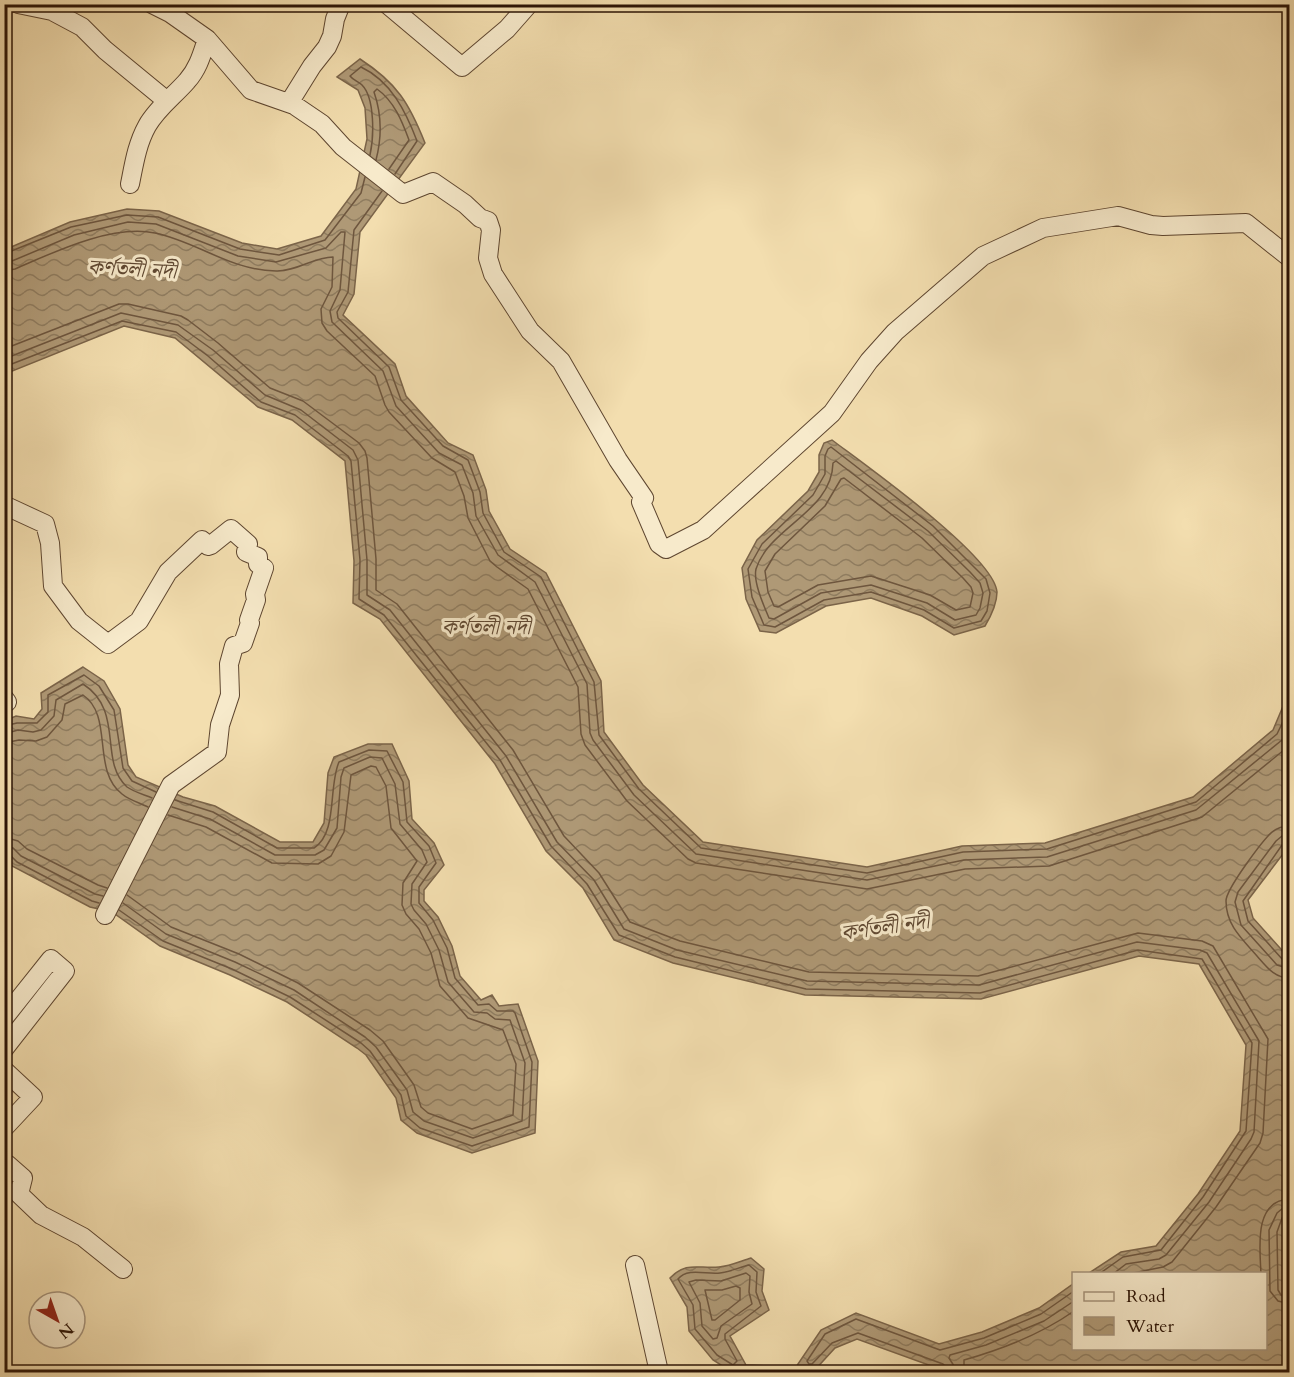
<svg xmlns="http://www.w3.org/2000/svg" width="1294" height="1377" font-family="Cardo,'Noto Serif Bengali',serif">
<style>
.water{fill:url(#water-waves);stroke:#7b6449;stroke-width:1.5}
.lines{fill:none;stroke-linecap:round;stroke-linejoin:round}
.shore{stroke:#6e563e;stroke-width:1.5}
.minor-casing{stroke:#5e4630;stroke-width:20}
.minor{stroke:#f7eacb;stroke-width:18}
.labels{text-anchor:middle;stroke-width:6;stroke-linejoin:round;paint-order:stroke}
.water-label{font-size:21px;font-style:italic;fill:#604933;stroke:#f7eacb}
</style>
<defs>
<pattern id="water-waves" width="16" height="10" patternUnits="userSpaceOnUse" patternTransform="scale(1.5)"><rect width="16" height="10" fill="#af9976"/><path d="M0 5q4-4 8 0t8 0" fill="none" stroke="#8f7c5f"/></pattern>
</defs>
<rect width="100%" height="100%" fill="#f3deaf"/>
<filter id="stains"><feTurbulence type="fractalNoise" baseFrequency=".00333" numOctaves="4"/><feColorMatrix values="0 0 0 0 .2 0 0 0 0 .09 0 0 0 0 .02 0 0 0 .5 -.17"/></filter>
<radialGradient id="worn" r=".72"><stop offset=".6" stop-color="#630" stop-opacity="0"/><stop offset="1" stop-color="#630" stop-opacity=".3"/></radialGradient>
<path class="water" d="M 360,59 C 397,83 409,103 425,143 L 360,232 L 354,294 L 343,315 L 395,364 L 406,396 L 448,443 L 473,455 L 486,490 L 489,511 L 510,549 L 546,573 L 601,681 L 604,732 L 643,785 L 703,842 L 867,867 L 962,846 L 1045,843 L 1193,797 L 1273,730 L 1289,692 L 1289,846 L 1248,900 L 1253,918 L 1289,958 L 1290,1214 L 1283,1232 L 1284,1289 L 1290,1291 L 1289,1372 L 948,1372 L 857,1339 L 835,1348 L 813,1372 L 732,1372 L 713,1360 L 689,1331 L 687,1307 L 670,1278 C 686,1261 699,1269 719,1267 C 730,1266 741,1261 751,1258 L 764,1269 L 762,1291 L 769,1310 L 730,1336 L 746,1365 L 796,1367 L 821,1330 L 856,1313 L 939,1344 L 982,1332 L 1039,1308 L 1073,1284 L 1074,1348 L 1266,1348 L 1266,1274 L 1089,1273 L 1121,1252 L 1156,1246 L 1198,1194 L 1240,1131 L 1246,1045 L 1199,964 L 1139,956 L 981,999 L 805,995 L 673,963 L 614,940 L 583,888 L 546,851 L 495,764 L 380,619 L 353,603 L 354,561 L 345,461 L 292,420 L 258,407 L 175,338 L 124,326 L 5,374 L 4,250 L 70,222 L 127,209 L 159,211 L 242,243 L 277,249 L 321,236 L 356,189 L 367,139 L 365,108 L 358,90 L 337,77 Z
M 832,440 C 865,465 994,556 997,592 C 997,604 991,616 985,626 L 954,635 L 922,616 L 871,598 L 826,606 L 776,633 L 760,631 L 746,599 L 742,568 L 757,540 L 808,491 L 819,472 L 819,455 L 824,443 Z
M 83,667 L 104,681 L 120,709 L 128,765 L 136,777 L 183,797 L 215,806 L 280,842 L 313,842 L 324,823 L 328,773 L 334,757 L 368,744 L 392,744 L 409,781 L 412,819 L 434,843 L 444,865 L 424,890 L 424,901 L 438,917 L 452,946 L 460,976 L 481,1000 L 492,995 L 499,1006 L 518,1004 L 538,1061 L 535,1133 L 472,1153 L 417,1133 L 401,1120 L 396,1098 L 366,1055 L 357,1048 L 287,1002 L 230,975 L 160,946 L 112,912 L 90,907 L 12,866 L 5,857 L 4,721 L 16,716 L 34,719 L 42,709 L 41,693 Z"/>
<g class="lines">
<path class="shore" d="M 370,155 C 374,137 375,98 362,85 C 358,81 353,80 350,76 L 361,67 C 391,81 406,112 417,141 L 395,174
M 376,160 C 382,137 382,115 374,92 L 377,89 C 394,101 402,121 409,140 L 389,169
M 382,191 L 354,230 L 348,292 L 337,312 L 338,318 L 389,367 L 401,400 L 443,446 L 468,460 L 480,492 L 483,513 L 504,552 L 541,577 L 594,682 L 599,735 L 639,789 L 701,848 L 867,873 L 963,852 L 1047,849 L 1196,802 L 1277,734 L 1290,707
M 4,254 L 71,227 L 127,215 L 158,217 L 240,249 L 279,255 L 325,240 L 361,193 L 365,177
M 4,262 L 12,261 L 74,235 L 128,222 L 156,224 L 238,256 L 276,262 L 326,248 L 341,232 L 345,232 L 340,290 L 330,311 L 332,322 L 383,371 L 396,406 L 439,453 L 462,465 L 473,493 L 476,516 L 498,555 L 535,582 L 587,684 L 590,733 L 593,740 L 634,795 L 696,854 L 867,880 L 964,860 L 1047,857 L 1196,810 L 1282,740 L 1290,726
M 4,271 L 15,269 C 54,252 112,224 155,233 C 198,242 229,270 276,271 C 295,272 314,257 333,257 L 332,287 L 321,309 L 322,323 L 327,331 L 375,376 L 385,405 L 389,412 L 432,458 L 455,472 L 464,496 L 468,518 L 490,561 L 497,567 L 528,589 L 578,687 L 581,734 L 585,745 L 627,801 L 688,859 L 696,863 L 867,889 L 965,869 L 1049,866 L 1202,817 L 1290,745
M 4,349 L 119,304 L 128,304 L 181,316 L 188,320 L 218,343 L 270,388 L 303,401 L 359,443 L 365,451 L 367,458 L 376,559 L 376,590 L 397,604 L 513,750 L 564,836 L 599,873 L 630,922 L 680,941 L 809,972 L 978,976 L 1138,933 L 1202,941 L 1213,946 L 1268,1039 L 1263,1133 L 1260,1143 L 1216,1207 L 1172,1262 L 1163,1267 L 1128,1274
M 4,359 L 121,313 L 178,325 L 213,350 L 265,395 L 301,410 L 353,450 L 358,460 L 367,560 L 367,595 L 390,610 L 506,756 L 557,842 L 594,880 L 624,929 L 677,950 L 807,981 L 979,985 L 1137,942 L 1200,950 L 1207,953 L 1259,1041 L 1254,1132 L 1251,1139 L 1209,1202 L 1166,1255 L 1159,1259 L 1126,1264 L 1113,1274
M 4,367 L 122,321 L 176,332 L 208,356 L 261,402 L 295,415 L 348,456 L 351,461 L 360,560 L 359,599 L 384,615 L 500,760 L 551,846 L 587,884 L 619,935 L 675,957 L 806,989 L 980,993 L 1138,950 L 1202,959 L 1252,1043 L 1246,1131 L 1203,1197 L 1161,1250 L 1123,1257 L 1099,1274
M 831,447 L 933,526 L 986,579 L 990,593 L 987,611 L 981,621 L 954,628 L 924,610 L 871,592 L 824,600 L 775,627 L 764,625 L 752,597 L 748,569 L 762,544 L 813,495 L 825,474 L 825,456 L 828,449 Z
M 836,461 L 928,531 L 970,572 L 980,583 L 983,593 L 980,608 L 976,615 L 955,620 L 927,603 L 871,585 L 821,593 L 774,619 L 769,618 C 764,606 753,582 756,569 C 769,527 832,512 833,463 Z
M 844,478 L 922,538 L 963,578 L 971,587 L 973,593 L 970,607 L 956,610 L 930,595 L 871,576 L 818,585 L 778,607 L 774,606 L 768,592 L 765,571 L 775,554 L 825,506 L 841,479 Z
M 4,726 L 17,723 L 37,723 L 48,712 L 48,695 L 84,675 L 99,686 L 114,710 L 123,768 L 132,781 L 156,792
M 4,734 L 18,730 L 33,732 L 41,730 L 54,716 L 56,700 L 83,684 C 125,711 98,761 127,787 C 134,792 145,795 152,798
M 4,743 L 19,740 L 36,741 L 47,737 L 62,720 L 65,704 L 83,695 C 114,716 91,770 122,794 C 129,800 140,803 148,807
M 1290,826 C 1283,826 1277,828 1272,832 C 1263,840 1226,889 1226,901 C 1226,925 1242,939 1257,956 C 1266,966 1274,978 1290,978
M 1290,835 L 1282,836 L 1276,841 L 1238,892 L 1235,902 L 1241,925 L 1277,965 L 1290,969
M 4,837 L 18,841 L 27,849 L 98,885 L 107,888
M 1290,843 L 1282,845 L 1243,901 L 1248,921 L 1283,960 L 1290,962
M 4,846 L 13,848 L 21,856 L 95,894 L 103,896
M 4,854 L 10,855 L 17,862 L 92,901 L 99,903
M 127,895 L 171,927 L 239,954 L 298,983 L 370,1030 L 383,1041 L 414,1085 L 421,1107 L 428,1113 L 472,1129 L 513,1115 L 516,1064 L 503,1030 L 468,1018 L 440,986 L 431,953 L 419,929 L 406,914 L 402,905 L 403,883 L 417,861 L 391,828 L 386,786 L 376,767 L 371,766 L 351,775 L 344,832 L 331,856 L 318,864 L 272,863 L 206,827 L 168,815
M 123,903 L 166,934 L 235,962 L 294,990 L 365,1037 L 376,1047 L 407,1090 L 413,1112 L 424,1121 L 473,1138 L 522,1121 L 525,1063 L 510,1020 L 495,1019 L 487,1013 L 474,1012 L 448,982 L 439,950 L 426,924 L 414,910 L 411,904 L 412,884 L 427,862 L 422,850 L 400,824 L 395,784 L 382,758 L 370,757 L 344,768 L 341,777 L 337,828 L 324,850 L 315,855 L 275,855 L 210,819 L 172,807
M 119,910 L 163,941 L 232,969 L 290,997 L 361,1043 L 370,1051 L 401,1095 L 406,1116 L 420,1128 L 472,1146 L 529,1127 L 532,1062 L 515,1013 L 513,1011 L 497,1011 L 489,1004 L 478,1005 L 455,978 L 447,948 L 433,920 L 419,903 L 419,887 L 436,863 L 429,846 L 407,822 L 403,782 L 387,751 L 369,750 L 339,762 C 328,787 338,833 314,848 L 277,848 L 213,812 L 175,800
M 1290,1208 L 1283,1208 L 1277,1213 L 1269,1230 L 1270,1291 L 1278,1301 L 1290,1304
M 1290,1215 L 1282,1218 L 1277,1232 L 1278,1290 L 1281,1295 L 1290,1296
M 749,1265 L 757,1272 L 756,1292 L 761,1306 L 725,1334 L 725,1339 L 737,1361 L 733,1365 L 717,1355 L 695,1329 L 693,1305 L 678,1279 C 688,1267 707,1275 720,1273 C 730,1272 740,1267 749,1265 Z
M 746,1273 L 750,1276 L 749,1292 L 752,1304 L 721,1326 L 717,1338 L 713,1339 L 702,1326 L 700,1303 L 689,1282 L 696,1280 L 721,1281 Z
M 1261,1274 C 1260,1249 1253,1200 1290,1199
M 736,1286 L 740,1288 L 740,1300 L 715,1320 L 712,1320 L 705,1290 L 722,1290 Z
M 947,1372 L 947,1368 L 943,1364 L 858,1333 L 832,1343 L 812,1364 L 809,1364 L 807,1361 L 825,1334 L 856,1319 L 940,1350 L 984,1338 L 1041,1314 L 1074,1291
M 955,1372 L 954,1366 L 949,1358 L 950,1355 L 986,1345 L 1044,1321 L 1074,1301
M 964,1372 L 964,1360 C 1003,1349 1040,1335 1074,1311"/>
<defs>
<path id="minor" d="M 18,4 L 52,11 L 82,27 L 105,50 L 167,101
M 152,4 L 170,13 L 207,39 L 251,90 L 294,105 L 322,124 L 343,147 L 403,194 L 433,182 L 465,204 L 480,218 L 488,221 L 491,230 L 488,258 L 493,274 L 530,331 L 561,361 L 618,460 L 644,498 L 641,502 L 659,544 L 666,549 L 703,530 L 832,413 L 869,361 L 895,332 L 983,256 L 1043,228 L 1118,216 L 1151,225 L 1163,226 L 1246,223 L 1290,258
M 387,4 L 462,67 L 507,29 L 529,4
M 289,103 L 312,66 L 327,47 L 332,36 L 335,19 L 341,4
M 130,184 C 134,164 137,144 147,126 C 157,108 174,96 187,81 C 198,69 202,54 207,39
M 4,505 L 45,524 L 50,543 L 53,586 L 79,621 L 108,644 L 139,621 L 168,572 L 202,540 L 208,546 L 211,545 L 231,529 L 248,544 L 246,552 L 258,557 L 258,564 L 264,568 L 255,594 L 256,600 L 249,620 L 250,623 L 243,643 L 234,646 L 229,664 L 230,695 L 220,725 L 217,752 L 171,785 L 105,915
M 4,698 L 7,702 L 4,703
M 4,1018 L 51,959 L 65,971 L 4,1049
M 4,1070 L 33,1097 L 4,1128
M 4,1166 L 7,1164 L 23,1178 L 19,1194 L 41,1215 L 83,1237 L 123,1269
M 635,1265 L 659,1372"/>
</defs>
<use href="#minor" class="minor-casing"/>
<use href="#minor" class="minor"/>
</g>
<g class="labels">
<g class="water-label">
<text transform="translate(132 269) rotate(3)" y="7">কর্ণতলী নদী</text>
<text x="486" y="634">কর্ণতলী নদী</text>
<text transform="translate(885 927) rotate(-8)" y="7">কর্ণতলী নদী</text>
</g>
</g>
<rect width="1294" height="1377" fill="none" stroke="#f3deaf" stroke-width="24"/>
<rect x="6" y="6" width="1282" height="1365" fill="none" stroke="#2c1406" stroke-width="3"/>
<rect x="12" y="12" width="1270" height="1353" fill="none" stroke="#2c1406" stroke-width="1.5"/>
<rect x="1072" y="1272" width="195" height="78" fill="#f7eacb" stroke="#a6947c" stroke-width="1.5"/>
<rect x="1084" y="1292" width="30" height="9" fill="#f7eacb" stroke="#a6947c" stroke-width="1.5"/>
<text x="1126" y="1302" font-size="18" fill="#2c1406">Road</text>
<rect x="1084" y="1317" width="30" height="18" fill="url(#water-waves)" stroke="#a6947c" stroke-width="1.5"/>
<text x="1126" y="1332" font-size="18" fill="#2c1406">Water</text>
<g transform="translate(57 1320) rotate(140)"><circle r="28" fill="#f7eacb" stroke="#a6947c" stroke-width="1.5"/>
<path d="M0-4.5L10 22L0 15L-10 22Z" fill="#8f2418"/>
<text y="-9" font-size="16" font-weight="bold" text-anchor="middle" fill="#2c1406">N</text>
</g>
<rect width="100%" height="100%" filter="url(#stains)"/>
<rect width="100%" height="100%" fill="url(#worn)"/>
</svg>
